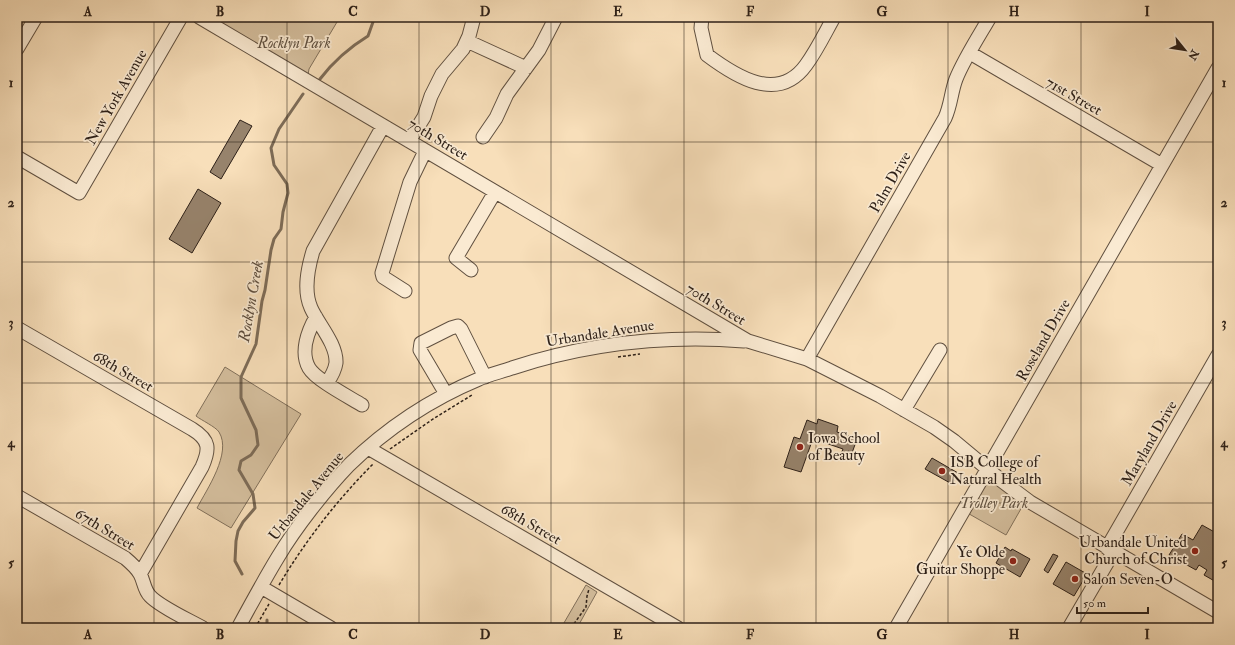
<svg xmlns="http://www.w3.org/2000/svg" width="1235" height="645" font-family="'IM FELL Double Pica',serif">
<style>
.green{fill:#d5bf9e;stroke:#81705b}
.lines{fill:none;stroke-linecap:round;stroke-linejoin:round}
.stream{stroke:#7d6c58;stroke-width:3}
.building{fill:#97836c;stroke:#2d2018}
.minor-casing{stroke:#605040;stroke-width:15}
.path{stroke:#2d2018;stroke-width:1.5;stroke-dasharray:3 2;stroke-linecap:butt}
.minor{stroke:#faead2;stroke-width:13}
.grid{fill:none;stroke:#2d2018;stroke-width:1;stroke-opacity:0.55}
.poi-dot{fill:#8f2418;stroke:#faead2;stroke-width:1.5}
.labels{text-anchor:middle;stroke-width:3.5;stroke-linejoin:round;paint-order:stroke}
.park-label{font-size:15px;font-style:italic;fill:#5f5040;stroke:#faead2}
.street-label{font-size:15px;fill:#2d2018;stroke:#faead2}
.poi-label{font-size:15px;fill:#2d2018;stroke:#faead2;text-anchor:start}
.water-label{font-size:16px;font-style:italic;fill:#5c4c3d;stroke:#faead2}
.neatline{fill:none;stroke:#2d2018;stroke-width:1.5}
.grid-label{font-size:13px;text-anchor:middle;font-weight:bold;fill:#2d2018}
</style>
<rect width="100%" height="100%" fill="#f8dfba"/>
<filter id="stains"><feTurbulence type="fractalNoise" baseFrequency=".005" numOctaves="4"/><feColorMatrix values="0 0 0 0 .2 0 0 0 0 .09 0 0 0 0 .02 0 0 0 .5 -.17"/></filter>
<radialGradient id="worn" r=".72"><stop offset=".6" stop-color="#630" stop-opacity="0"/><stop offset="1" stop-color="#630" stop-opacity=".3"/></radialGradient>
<path class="green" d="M 207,17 L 340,17 L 309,69 L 307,81 Z
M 225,367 L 301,414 L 231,528 L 197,508 C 207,489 232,453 219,432 C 216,427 201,420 196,416 Z
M 988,469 L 1026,500 L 1006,535 L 964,511 Z
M 586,585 L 597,592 L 577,628 L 561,628 Z"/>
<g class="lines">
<path class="stream" d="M 320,79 C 333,62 350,47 368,36 L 373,22 L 372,17
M 242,574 L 235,561 L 236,541 L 238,531 L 243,522 L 255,508 L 253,494 L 239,470 L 241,461 L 251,455 L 258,445 L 256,430 L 241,398 L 241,377 L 256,344 L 262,301 L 265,290 L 271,250 L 274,239 L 281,229 L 283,212 L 288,193 L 287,184 L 274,165 L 271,148 L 279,129 L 303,94
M 267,620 L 267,628"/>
</g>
<path class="building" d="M 240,120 L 252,126 L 221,179 L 210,172 Z
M 198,189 L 221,203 L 192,253 L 169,239 Z
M 818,419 L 838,426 L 837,432 L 857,439 L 852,453 L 848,451 L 846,456 L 841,454 L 843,449 L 811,438 L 809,444 L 811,444 L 801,472 L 784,467 L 794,437 L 800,439 L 807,420 L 817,424 Z
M 932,458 L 958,473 L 952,484 L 925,469 Z
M 1202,525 L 1218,534 L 1218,583 L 1204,575 L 1207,570 L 1199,565 L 1196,570 L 1169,555 L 1174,547 L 1172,546 L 1175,541 L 1177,542 L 1182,534 L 1193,540 Z
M 1005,547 L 1011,551 L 1012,549 L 1030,559 L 1020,577 L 996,563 Z
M 1053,554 L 1058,556 L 1048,573 L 1044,570 Z
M 1066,562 L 1087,574 L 1074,596 L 1053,584 Z"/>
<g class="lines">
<defs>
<path id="minor" d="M 199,17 L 748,341 L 807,359 L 880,396 L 934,427 L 954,441 L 1002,481 L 1030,502 L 1218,612
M 702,17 L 701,28 L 707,55 C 735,76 778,104 806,65 C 817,50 825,33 834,17
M 467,41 L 526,68
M 17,49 L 36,17
M 970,53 L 1162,165
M 483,137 L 496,118 L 507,94 L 539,50 L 556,17
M 409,141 L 424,117 L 431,96 L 442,74 L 463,49 L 469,36 L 474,17
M 17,157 L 79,193 L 181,17
M 471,270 L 456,258 L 495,192
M 405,291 L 383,277 L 382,273 L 410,182 L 425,151
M 316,317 C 308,331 300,352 309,368 C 316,380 349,397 362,405
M 17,328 L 192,429 C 210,440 210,449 202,467 L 140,574
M 807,359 L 945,118 C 951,105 951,92 956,79 C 964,59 979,36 990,17
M 327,383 C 331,377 335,370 336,363 C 337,344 318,324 311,308 C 303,290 308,268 313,251 L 383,126
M 446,394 L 420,350 L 421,343 L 451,328 L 458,326 L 461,329 L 485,377
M 904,410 L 940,350
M 368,448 L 678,628
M 17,496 L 125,558 C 131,563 136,567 140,574 C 144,581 144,590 150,596 C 160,607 189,620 203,628
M 1107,548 L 1218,355
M 261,587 L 331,628
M 238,628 C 251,604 264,580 278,557 C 296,527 325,490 349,465 C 386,429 431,399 479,379 C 490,374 501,372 512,368 C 586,344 666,335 744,341
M 896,628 L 1218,68
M 1069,628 L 1114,551"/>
</defs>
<use href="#minor" class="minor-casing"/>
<path class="path" d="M 618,357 L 640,354
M 390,449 L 433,419 L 472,395
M 279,585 C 306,540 337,500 374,463
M 255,628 L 269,604
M 571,628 L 586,607 L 587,596 L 589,589"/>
<use href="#minor" class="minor"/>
</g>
<path class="grid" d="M 154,17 L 154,628M 287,17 L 287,628M 419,17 L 419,628M 551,17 L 551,628M 684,17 L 684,628M 816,17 L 816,628M 948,17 L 948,628M 1081,17 L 1081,628M 17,142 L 1218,142M 17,262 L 1218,262M 17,383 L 1218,383M 17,503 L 1218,503"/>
<g class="poi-dot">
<circle cx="800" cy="447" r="4"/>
<circle cx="942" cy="471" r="4"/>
<circle cx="1195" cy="551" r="4"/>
<circle cx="1013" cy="561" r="4"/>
<circle cx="1075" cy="579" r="4"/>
</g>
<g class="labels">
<g class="park-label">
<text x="294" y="48">Rocklyn Park</text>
<text x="994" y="508">Trolley Park</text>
</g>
<g class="street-label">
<text transform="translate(1074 96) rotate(30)" y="5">71st Street</text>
<text transform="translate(116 97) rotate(-60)" y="5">New York Avenue</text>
<text transform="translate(438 139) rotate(31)" y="5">70th Street</text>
<text transform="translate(890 182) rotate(-60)" y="5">Palm Drive</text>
<text transform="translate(716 304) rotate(31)" y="5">70th Street</text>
<text transform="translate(600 333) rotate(-9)" y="5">Urbandale Avenue</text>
<text transform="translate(1043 340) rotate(-60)" y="5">Roseland Drive</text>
<text transform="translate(123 371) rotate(30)" y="5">68th Street</text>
<text transform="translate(1149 443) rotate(-60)" y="5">Maryland Drive</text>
<text transform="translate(306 496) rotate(-51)" y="5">Urbandale Avenue</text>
<text transform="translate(531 524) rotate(30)" y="5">68th Street</text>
<text transform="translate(105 529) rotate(31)" y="5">67th Street</text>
</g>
<g class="poi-label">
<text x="808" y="443">Iowa School<tspan x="808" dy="17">of Beauty</tspan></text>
<text x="950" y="467">ISB College of<tspan x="950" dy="17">Natural Health</tspan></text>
<text x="1187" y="547" text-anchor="end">Urbandale United<tspan x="1187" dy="17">Church of Christ</tspan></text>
<text x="1005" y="557" text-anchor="end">Ye Olde<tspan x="1005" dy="17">Guitar Shoppe</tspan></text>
<text x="1083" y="584">Salon Seven-O</text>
</g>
<g class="water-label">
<text transform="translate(250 301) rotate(-80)" y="6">Rocklyn Creek</text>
</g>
</g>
<rect width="1235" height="645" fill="none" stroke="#f8dfba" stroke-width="44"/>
<g transform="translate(1185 50) rotate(120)" stroke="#faead2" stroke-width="3" paint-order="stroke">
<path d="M0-3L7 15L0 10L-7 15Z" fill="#2d2018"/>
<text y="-6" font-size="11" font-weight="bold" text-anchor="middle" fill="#2d2018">N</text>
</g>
<path d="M1077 607v6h71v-6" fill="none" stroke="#2d2018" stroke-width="2"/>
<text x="1083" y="607" font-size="12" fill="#2d2018" stroke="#faead2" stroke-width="3" paint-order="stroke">50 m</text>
<rect x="22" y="22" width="1191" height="601" class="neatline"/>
<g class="grid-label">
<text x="88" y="16">A</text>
<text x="220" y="16">B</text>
<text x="353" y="16">C</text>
<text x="485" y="16">D</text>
<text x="618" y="16">E</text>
<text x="750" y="16">F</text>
<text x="882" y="16">G</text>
<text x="1014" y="16">H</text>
<text x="1147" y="16">I</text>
<text x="11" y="87">1</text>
<text x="1224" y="87">1</text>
<text x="11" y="207">2</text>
<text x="1224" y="207">2</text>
<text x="11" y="327">3</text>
<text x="1224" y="327">3</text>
<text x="11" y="447">4</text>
<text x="1224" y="447">4</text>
<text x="11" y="567">5</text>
<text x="1224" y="567">5</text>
<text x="88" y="639">A</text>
<text x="220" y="639">B</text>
<text x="353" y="639">C</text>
<text x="485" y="639">D</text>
<text x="618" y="639">E</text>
<text x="750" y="639">F</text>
<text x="882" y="639">G</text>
<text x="1014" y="639">H</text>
<text x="1147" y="639">I</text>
</g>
<rect width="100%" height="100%" filter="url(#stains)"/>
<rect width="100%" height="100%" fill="url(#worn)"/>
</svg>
